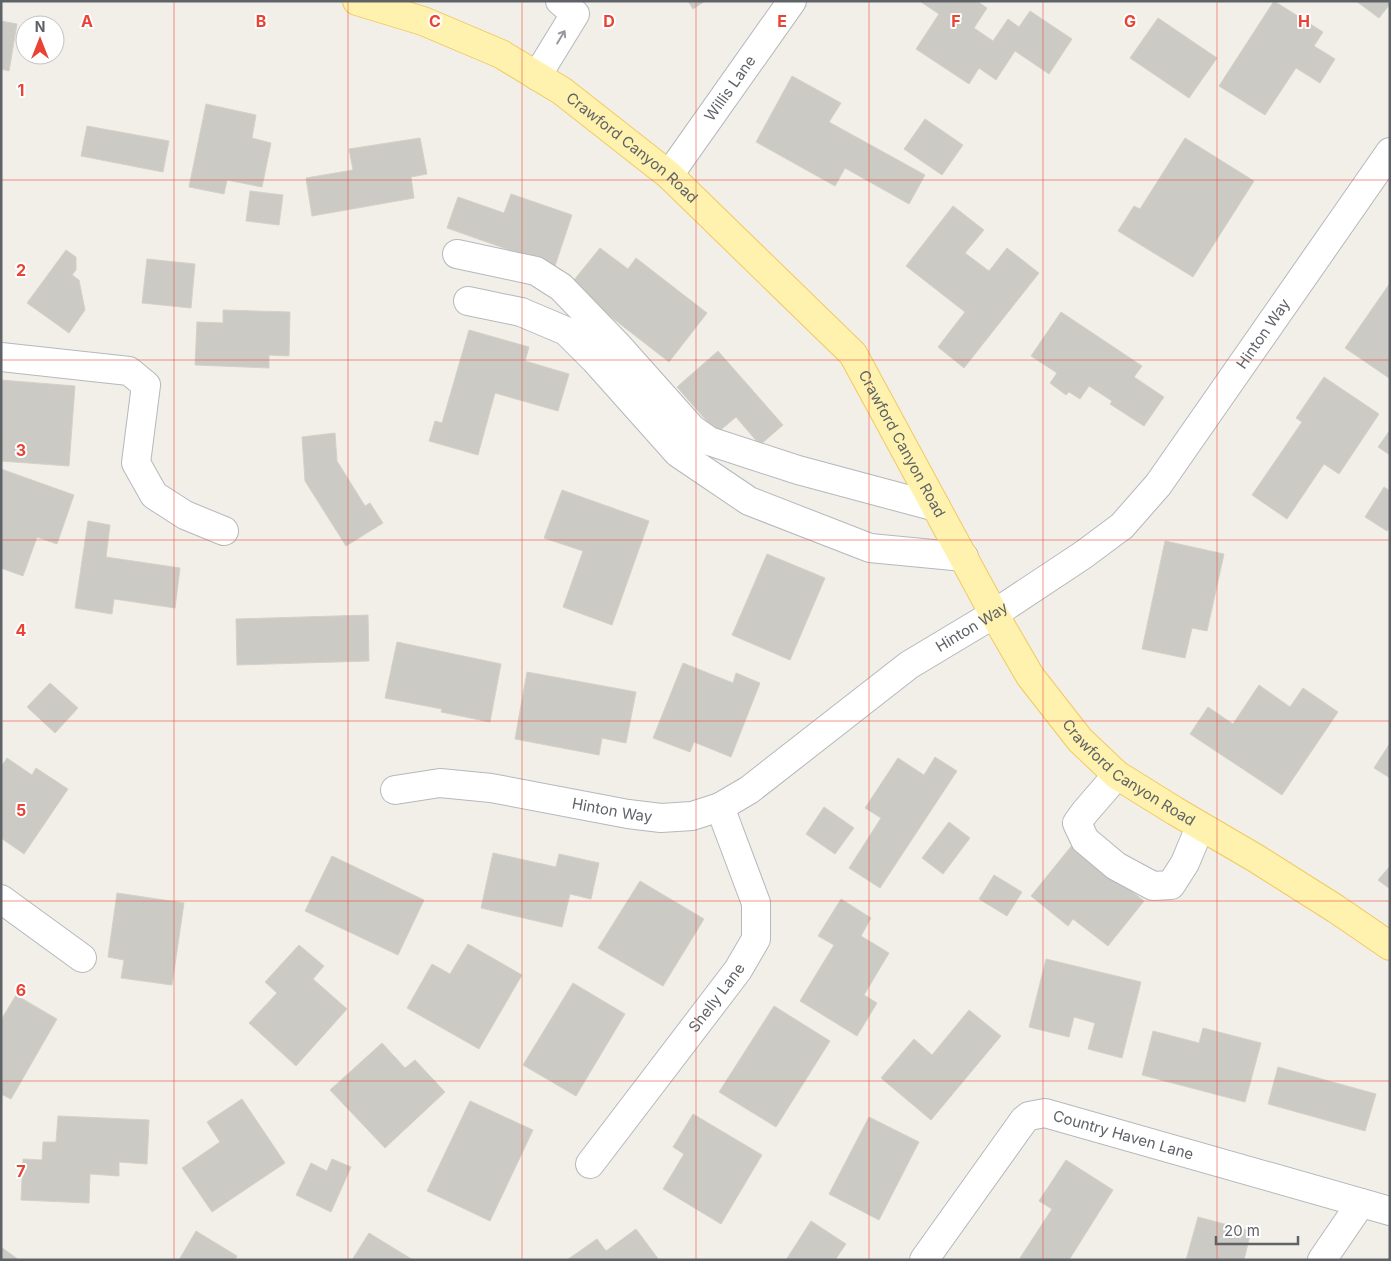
<svg xmlns="http://www.w3.org/2000/svg" width="1391" height="1261" font-family="Inter,sans-serif">
<style>
.building{fill:#cccac5;stroke:#d6d1c6}
.lines{fill:none;stroke-linecap:round;stroke-linejoin:round}
.minor-casing{stroke:#b5b8bc;stroke-width:30}
.major-casing{stroke:#f2c960;stroke-width:30}
.minor{stroke:#fff;stroke-width:28}
.major{stroke:#fff2af;stroke-width:28}
.oneway{stroke:#979a9d}
.grid{fill:none;stroke:#ea4335;stroke-width:1;stroke-opacity:0.55}
.labels{text-anchor:middle;stroke-width:4;stroke-linejoin:round;paint-order:stroke}
.street-label{font-size:15px;fill:#5f6368;stroke:#fff}
.grid-label{font-size:16px;text-anchor:middle;font-weight:bold;fill:#ea4335;stroke:#fff;stroke-width:4;stroke-linejoin:round;paint-order:stroke}
</style>
<rect width="100%" height="100%" fill="#f1efe8"/>
<path class="building" d="M 688,1 L 705,1 L 693,9 Z
M 922,1 L 977,1 L 987,8 L 974,28 L 993,41 L 1008,19 L 1019,27 L 1030,11 L 1072,39 L 1049,74 L 1015,51 L 996,80 L 979,68 L 969,84 L 916,49 L 939,14 L 921,2 Z
M 1274,1 L 1323,32 L 1314,46 L 1335,59 L 1320,83 L 1296,68 L 1265,115 L 1219,86 Z
M 1356,1 L 1390,1 L 1390,4 L 1379,18 Z
M 1158,18 L 1217,58 L 1189,98 L 1130,58 Z
M 1,21 L 17,24 L 9,71 L 1,69 Z
M 792,76 L 841,103 L 829,122 L 925,175 L 909,204 L 845,168 L 835,186 L 756,142 Z
M 206,104 L 256,115 L 252,138 L 271,143 L 262,187 L 227,180 L 224,194 L 189,187 Z
M 925,119 L 963,145 L 942,175 L 904,149 Z
M 87,126 L 169,141 L 163,172 L 81,156 Z
M 420,138 L 427,174 L 411,177 L 414,198 L 312,216 L 306,178 L 353,170 L 349,149 Z
M 1185,138 L 1254,181 L 1193,277 L 1118,231 L 1134,206 L 1140,209 Z
M 250,191 L 283,195 L 279,225 L 246,221 Z
M 511,194 L 572,215 L 555,266 L 447,228 L 458,197 L 504,213 Z
M 953,206 L 984,230 L 965,253 L 989,271 L 1007,248 L 1039,273 L 964,368 L 938,347 L 965,312 L 906,266 Z
M 600,248 L 628,269 L 636,258 L 707,313 L 669,362 L 570,285 Z
M 66,250 L 76,257 L 76,270 L 72,275 L 79,280 L 85,310 L 69,333 L 27,303 Z
M 147,259 L 195,264 L 191,308 L 142,303 Z
M 1390,283 L 1390,377 L 1389,378 L 1345,348 Z
M 223,310 L 290,312 L 289,356 L 269,355 L 269,368 L 195,365 L 197,322 L 223,323 Z
M 1061,312 L 1142,366 L 1134,377 L 1164,397 L 1144,426 L 1110,404 L 1112,401 L 1089,386 L 1080,399 L 1069,392 L 1066,395 L 1050,383 L 1057,373 L 1031,356 Z
M 469,330 L 529,347 L 525,361 L 569,374 L 558,411 L 495,393 L 478,455 L 429,441 L 435,421 L 442,423 Z
M 718,351 L 783,425 L 760,445 L 736,417 L 717,433 L 677,387 Z
M 1324,377 L 1379,414 L 1339,474 L 1324,464 L 1287,519 L 1252,495 L 1302,422 L 1296,418 Z
M 1,380 L 75,386 L 69,466 L 1,461 Z
M 1390,430 L 1390,455 L 1378,447 Z
M 335,433 L 337,461 L 365,506 L 370,503 L 383,523 L 346,546 L 305,481 L 302,437 Z
M 1,469 L 74,495 L 57,544 L 37,537 L 23,576 L 1,568 Z
M 1384,487 L 1390,491 L 1390,527 L 1387,531 L 1365,517 Z
M 562,490 L 649,521 L 612,625 L 563,607 L 583,551 L 544,538 Z
M 88,521 L 110,525 L 106,557 L 180,568 L 175,608 L 114,599 L 112,614 L 75,608 Z
M 1165,541 L 1224,554 L 1207,631 L 1192,628 L 1185,658 L 1142,649 Z
M 767,554 L 825,578 L 790,660 L 732,635 Z
M 368,615 L 369,661 L 237,665 L 236,619 Z
M 397,642 L 501,664 L 490,722 L 441,712 L 442,709 L 385,698 Z
M 683,663 L 733,683 L 736,673 L 760,683 L 731,757 L 694,742 L 690,752 L 653,738 Z
M 527,672 L 636,692 L 626,743 L 602,738 L 599,755 L 515,739 Z
M 50,683 L 78,708 L 55,733 L 27,707 Z
M 1259,685 L 1290,707 L 1303,688 L 1338,712 L 1282,795 L 1190,734 L 1208,707 L 1233,724 Z
M 1390,743 L 1390,778 L 1374,768 Z
M 935,757 L 957,771 L 880,888 L 849,868 L 881,818 L 865,808 L 898,758 L 924,775 Z
M 7,758 L 32,775 L 36,768 L 68,789 L 24,854 L 1,838 L 1,767 Z
M 824,807 L 854,828 L 835,854 L 806,834 Z
M 949,822 L 970,838 L 943,874 L 922,858 Z
M 1073,844 L 1144,901 L 1108,946 L 1073,919 L 1068,926 L 1031,896 Z
M 493,853 L 556,867 L 559,854 L 599,863 L 591,899 L 570,894 L 562,927 L 481,908 Z
M 332,856 L 424,900 L 398,955 L 305,911 Z
M 1390,866 L 1390,889 L 1378,880 Z
M 994,875 L 1022,892 L 1007,916 L 979,899 Z
M 640,881 L 704,919 L 663,986 L 598,948 Z
M 117,893 L 184,903 L 172,985 L 121,978 L 124,960 L 108,957 Z
M 841,899 L 871,918 L 861,936 L 889,953 L 864,995 L 877,1003 L 857,1036 L 800,1001 L 834,945 L 818,936 Z
M 468,944 L 522,975 L 479,1049 L 407,1008 L 432,964 L 450,974 Z
M 299,945 L 324,966 L 313,979 L 347,1009 L 296,1066 L 249,1023 L 277,993 L 265,982 Z
M 1046,959 L 1141,982 L 1122,1058 L 1088,1049 L 1095,1023 L 1074,1017 L 1069,1037 L 1029,1027 Z
M 573,983 L 625,1014 L 576,1096 L 523,1065 Z
M 16,995 L 57,1019 L 11,1099 L 1,1094 L 1,1020 Z
M 774,1006 L 830,1041 L 776,1127 L 719,1092 Z
M 969,1010 L 1001,1036 L 931,1120 L 881,1078 L 914,1039 L 932,1055 Z
M 1203,1028 L 1261,1043 L 1245,1102 L 1142,1075 L 1153,1031 L 1199,1043 Z
M 382,1043 L 405,1068 L 415,1060 L 445,1092 L 385,1148 L 330,1090 Z
M 1278,1067 L 1376,1094 L 1365,1131 L 1268,1104 Z
M 242,1099 L 285,1163 L 212,1212 L 182,1168 L 220,1142 L 207,1122 Z
M 470,1101 L 533,1130 L 490,1221 L 427,1191 Z
M 693,1114 L 762,1155 L 721,1224 L 663,1189 L 684,1154 L 673,1147 Z
M 58,1116 L 149,1120 L 147,1164 L 119,1162 L 119,1176 L 90,1174 L 89,1203 L 21,1200 L 23,1159 L 42,1160 L 43,1142 L 56,1142 Z
M 869,1117 L 919,1142 L 879,1220 L 829,1194 Z
M 332,1159 L 351,1167 L 331,1212 L 296,1195 L 311,1163 L 327,1171 Z
M 1066,1160 L 1113,1190 L 1069,1260 L 1024,1260 L 1020,1258 L 1052,1209 L 1039,1201 Z
M 1198,1217 L 1251,1231 L 1244,1260 L 1186,1260 Z
M 811,1221 L 846,1244 L 835,1260 L 786,1260 Z
M 636,1229 L 659,1260 L 567,1260 L 597,1239 L 606,1251 Z
M 196,1231 L 237,1256 L 235,1260 L 179,1260 Z
M 369,1233 L 413,1260 L 352,1260 Z
M 1,1247 L 19,1260 L 1,1260 Z"/>
<g class="lines">
<defs>
<g id="minor">
<path d="M 537,76 L 575,14 L 560,1"/>
<path id="s1" d="M 669,175 L 792,1"/>
<path d="M 457,254 L 536,271 L 561,287 L 619,347 L 692,429 L 709,441 L 798,470 L 936,507"/>
<path d="M 468,301 L 521,312 L 566,331 L 595,360 L 678,453 L 749,501 L 870,548 L 964,557"/>
<path d="M 1,357 L 129,371 L 146,385 L 136,463 L 154,495 L 185,515 L 224,531"/>
<path d="M 1117,775 L 1085,812 L 1077,823 L 1085,840 L 1116,866 L 1153,886 L 1171,885 L 1185,863 L 1200,827"/>
<path id="s2" d="M 395,790 L 440,783 L 491,788 L 628,814 L 661,818 L 692,816 L 720,807 L 749,790 L 909,665 L 994,614 L 1083,555 L 1122,526 L 1158,485 L 1390,152"/>
<path d="M 1,899 L 82,958"/>
<path id="s3" d="M 590,1164 L 738,970 L 756,939 L 756,903 L 720,807"/>
<path id="s4" d="M 924,1260 L 1024,1120 L 1029,1116 L 1045,1113 L 1390,1211"/>
<path d="M 1322,1260 L 1361,1203"/>
</g>
<g id="major">
<path id="s5" d="M 357,1 L 423,21 L 501,54 L 562,91 L 669,175 L 853,354 L 994,614 L 1030,676 L 1080,740 L 1117,775 L 1175,811 L 1257,859 L 1336,909 L 1390,946"/>
</g>
</defs>
<use href="#minor" class="minor-casing"/>
<use href="#major" class="major-casing"/>
<use href="#minor" class="minor"/>
<use href="#major" class="major"/>
</g>
<defs><path id="oneway-shaft" d="M-6 0H5M1.5-3L5.5 0L1.5 3" fill="none" stroke-width="1.6" stroke-linecap="round" stroke-linejoin="round" transform="scale(1.25)"/></defs>
<use class="oneway" href="#oneway-shaft" transform="translate(561 37) rotate(-59)"/>
<path class="grid" d="M 174,1 L 174,1260M 348,1 L 348,1260M 522,1 L 522,1260M 696,1 L 696,1260M 869,1 L 869,1260M 1043,1 L 1043,1260M 1217,1 L 1217,1260M 1,180 L 1390,180M 1,360 L 1390,360M 1,540 L 1390,540M 1,721 L 1390,721M 1,901 L 1390,901M 1,1081 L 1390,1081"/>
<g class="labels">
<g class="street-label">
<text dy="5" stroke="none"><textPath href="#s1" startOffset="106">Willis Lane</textPath></text>
<text dy="5" stroke="none"><textPath href="#s5" startOffset="315">Crawford Canyon Road</textPath></text>
<text dy="5" stroke="none"><textPath href="#s2" startOffset="1060">Hinton Way</textPath></text>
<text dy="5" stroke="none"><textPath href="#s5" startOffset="720">Crawford Canyon Road</textPath></text>
<text dy="5" stroke="none"><textPath href="#s2" startOffset="640">Hinton Way</textPath></text>
<text dy="5" stroke="none"><textPath href="#s5" startOffset="1125">Crawford Canyon Road</textPath></text>
<text dy="5" stroke="none"><textPath href="#s2" startOffset="220">Hinton Way</textPath></text>
<text dy="5" stroke="none"><textPath href="#s3" startOffset="209">Shelly Lane</textPath></text>
<text dy="5" stroke="none"><textPath href="#s4" startOffset="276">Country Haven Lane</textPath></text>
</g>
</g>
<g class="grid-label">
<text x="87" y="27">A</text>
<text x="261" y="27">B</text>
<text x="435" y="27">C</text>
<text x="609" y="27">D</text>
<text x="782" y="27">E</text>
<text x="956" y="27">F</text>
<text x="1130" y="27">G</text>
<text x="1304" y="27">H</text>
<text x="21" y="96">1</text>
<text x="21" y="276">2</text>
<text x="21" y="456">3</text>
<text x="21" y="636">4</text>
<text x="21" y="816">5</text>
<text x="21" y="996">6</text>
<text x="21" y="1177">7</text>
</g>
<rect width="1391" height="1261" fill="none" stroke="#5f6368" stroke-width="5"/>
<g transform="translate(40 40)"><circle r="24" fill="#ffffff" stroke="#bfc1c3"/>
<path d="M0-4L9 19L0 12L-9 19Z" fill="#ea4335"/>
<text y="-8" font-size="14" font-weight="bold" text-anchor="middle" fill="#5f6368">N</text>
</g>
<path d="M1216 1236v8h82v-8" fill="none" stroke="#5f6368" stroke-width="2.5"/>
<text x="1224" y="1236" font-size="15" fill="#5f6368" stroke="#ffffff" stroke-width="4" paint-order="stroke">20 m</text>
</svg>
